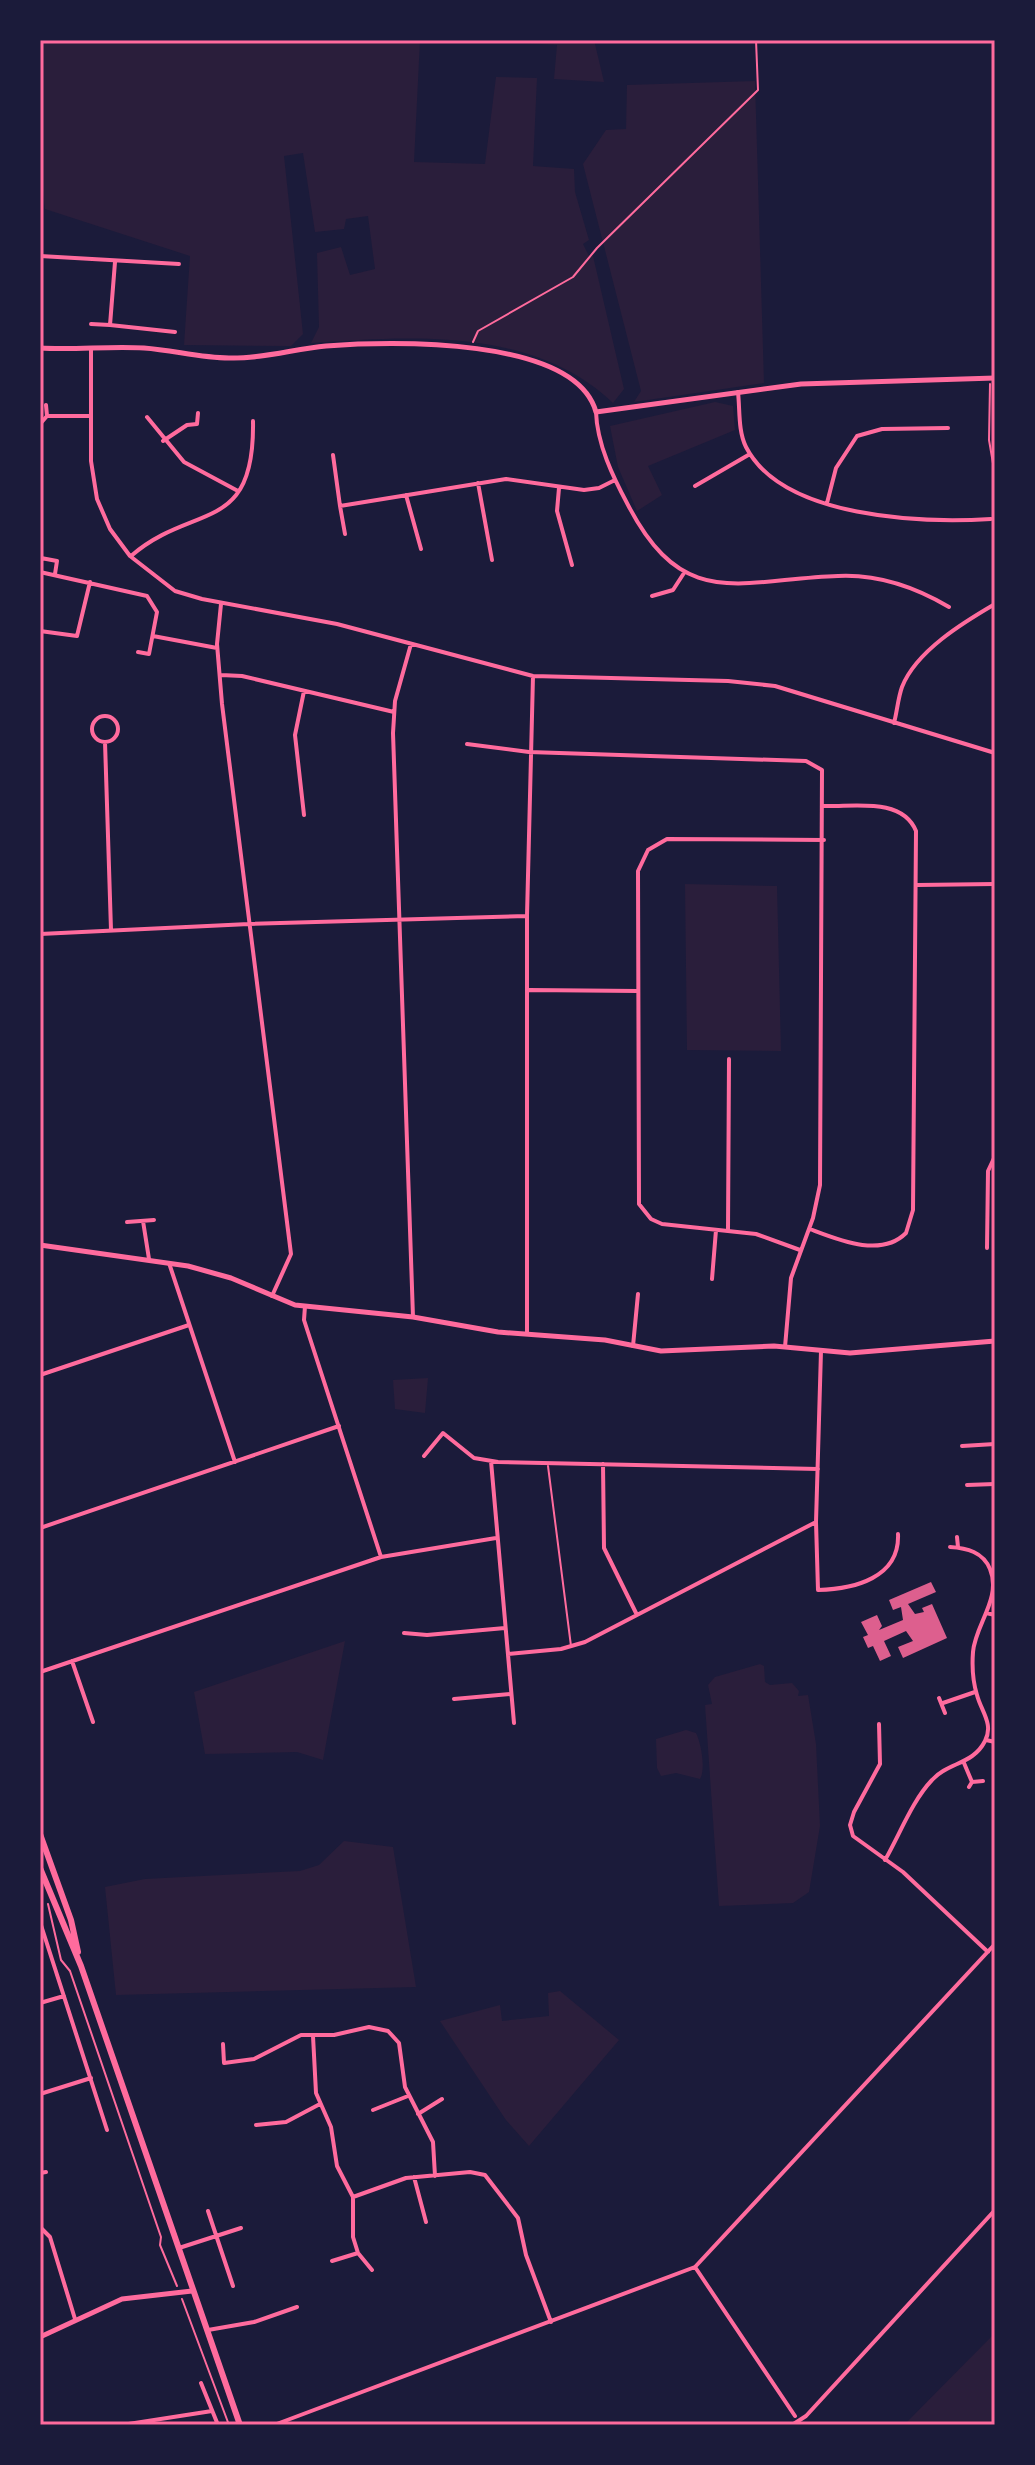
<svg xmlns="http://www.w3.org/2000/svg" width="1035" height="2465" font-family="'Titillium Web',sans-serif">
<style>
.green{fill:#2a1e3b}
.building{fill:#dd5f8e}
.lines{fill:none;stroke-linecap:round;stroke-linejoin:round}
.path{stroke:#ff6b9d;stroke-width:2}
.service{stroke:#ff6b9d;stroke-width:2}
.minor{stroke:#ff6b9d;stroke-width:4}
.tertiary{stroke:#ff6b9d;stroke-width:5}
.primary{stroke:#ff6b9d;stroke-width:6}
.neatline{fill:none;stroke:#ff6b9d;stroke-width:3}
</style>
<rect width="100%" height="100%" fill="#1b1b3a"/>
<path class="green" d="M 40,40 L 420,40 L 414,162 L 485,164 L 496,77 L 537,78 L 533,166 L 574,169 L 575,192 L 589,240 L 583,244 L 589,256 L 593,256 L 624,389 L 613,403 C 534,327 412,336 311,343 L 319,327 L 317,253 L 341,247 L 350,275 L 375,269 L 368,216 L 346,219 L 344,229 L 315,232 L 303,153 L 284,156 L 303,334 L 291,346 L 184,345 L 190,256 L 45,209 L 40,165 Z
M 476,40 L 594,40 L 604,82 L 554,79 L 557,45 Z
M 755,81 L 764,383 L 634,402 L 641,391 L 583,164 L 606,130 L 626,129 L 627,85 Z
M 715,402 L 733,406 L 735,430 L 648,466 L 662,495 L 637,511 L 618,467 L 610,426 Z
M 685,884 L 777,886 L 781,1051 L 687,1050 Z
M 428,1378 L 425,1413 L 395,1409 L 393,1380 Z
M 345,1641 L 323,1760 L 297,1752 L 205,1754 L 194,1692 Z
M 760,1664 L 764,1666 L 765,1682 L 770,1685 L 792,1683 L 799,1691 L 798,1696 L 808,1695 L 816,1744 L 820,1826 L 809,1892 L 793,1903 L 719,1906 L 705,1705 L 712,1704 L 708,1685 L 715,1677 Z
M 686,1730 L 696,1733 C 701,1743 706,1769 700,1779 L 676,1773 L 661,1776 L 657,1768 L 656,1739 Z
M 344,1841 L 393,1847 L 416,1987 L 116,1995 L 105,1887 L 145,1879 L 300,1871 L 319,1865 Z
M 560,1991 L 619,2040 L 529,2146 L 506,2120 L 440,2021 L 500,2005 L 502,2021 L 549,2016 L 548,1993 Z
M 995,2333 L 995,2425 L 904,2425 Z"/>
<path class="building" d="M 931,1582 L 936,1592 L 908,1604 L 915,1614 L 924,1612 L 922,1608 L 932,1604 L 947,1638 L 903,1658 L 898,1647 L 913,1641 L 906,1631 L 884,1641 L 891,1656 L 880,1661 L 873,1646 L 868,1648 L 863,1637 L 868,1635 L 861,1622 L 877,1615 L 882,1626 L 879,1630 L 903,1620 L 901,1607 L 893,1610 L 889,1600 Z"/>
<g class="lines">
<path class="path" d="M 473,342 L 478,331 L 573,277 L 597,248 L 758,90 L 756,40
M 990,384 L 989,440 L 995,475
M 48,1904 L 61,1960 L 70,1971 L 161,2237 L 160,2245 L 177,2286
M 182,2299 L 229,2425"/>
<path class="service" d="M 548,1466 L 571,1646"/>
<path class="minor" d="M 40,256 L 179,264
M 115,262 L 110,325 L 175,332
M 91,324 L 110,325
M 91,348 L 91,461 L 97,499 L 110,529 L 130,556 L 175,591 L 202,599 L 337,624 L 533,676 L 728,681 L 775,686 L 995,753
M 738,392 C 740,410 738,431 746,447 C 783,519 923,523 991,519
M 596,412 C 597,444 613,477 628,505 C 684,613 741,579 838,576 C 878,574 915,587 949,607
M 47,416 L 91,416
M 147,417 L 184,462 L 238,491
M 40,424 L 47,416 L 46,405
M 163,441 L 187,425 L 197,424 L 198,413
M 333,455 L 340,506
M 478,483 L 492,560
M 695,486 L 750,454
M 559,488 L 557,511 L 572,565
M 406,495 L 421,549
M 827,503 L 836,468 L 857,436 L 882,429 L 948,428
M 345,534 L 340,506 L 506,479 L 584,490 L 599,488 L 615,480
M 131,556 C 193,502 255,536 253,421
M 40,563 L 41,558 L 57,561 L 55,574
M 40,572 L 147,596 L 157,612 L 149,654 L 138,652
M 652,596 L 673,590 L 684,573
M 221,604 L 217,644 L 222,704 L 291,1254 L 272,1296
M 40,631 L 77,636 L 90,582
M 153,636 L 217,648
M 411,644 L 395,701 L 393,733 L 413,1317
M 221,675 L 242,676 L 394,712
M92 729a13 13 0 1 1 26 0a13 13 0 1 1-26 0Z
M 894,723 C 897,712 898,698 902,687 C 916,651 964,622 995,604
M 105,742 L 111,930
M 467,744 L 529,752 L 806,761 L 822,770 L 820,1185 L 813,1218 L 791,1278 L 785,1347
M 304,815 L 295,735 L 304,691
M 917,885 L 995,884
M 40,934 L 249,924 L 527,916
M 529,990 L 638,991
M 143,1221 L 149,1259
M 127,1222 L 154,1220
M 810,1229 C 839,1240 881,1258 906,1233 L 913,1210 L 916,831 C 902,797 854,807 824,806
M 728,1230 L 729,1059
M 987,1248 L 988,1171 L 995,1156
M 800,1250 L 756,1234 L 662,1224 L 651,1219 L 639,1204 L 638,871 L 648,850 L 667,839 L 824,840
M 169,1263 L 235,1462
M 712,1279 L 716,1230
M 305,1306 L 304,1320 L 381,1557
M 527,1334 L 527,916 L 533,676
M 633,1346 L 638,1294
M 821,1351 L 816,1522 L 818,1590 C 854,1589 900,1578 898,1534
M 40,1375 L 189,1325
M 962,1446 L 995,1444
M 424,1456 L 443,1433 L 474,1458 L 498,1462 L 818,1469
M 491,1461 L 514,1723
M 603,1464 L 604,1548 L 637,1615
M 967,1485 L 995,1484
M 40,1528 L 339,1426
M 957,1537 L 958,1547
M 986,1613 L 995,1615
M 404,1633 L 427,1635 L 505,1628
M 508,1654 L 561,1649 L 585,1642 L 816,1522
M 72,1661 L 93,1722
M 40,1672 L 381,1557 L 496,1538
M 939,1698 L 945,1713
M 454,1699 L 511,1694
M 943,1703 L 975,1692
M 879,1724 L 880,1764 L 854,1812 L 850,1825 L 853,1836 L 903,1872 L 988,1952
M 986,1740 L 995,1742
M 964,1763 L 972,1782
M 969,1787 L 972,1782 L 983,1781
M 885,1860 C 900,1834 912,1801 932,1780 C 948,1762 973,1765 985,1741 C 994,1724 981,1711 977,1695 C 973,1682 972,1665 973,1652 C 975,1625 1002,1598 990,1569 C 983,1552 967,1548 950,1547
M 40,1922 L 107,2130
M 40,2003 L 64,1996
M 313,2036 L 316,2093 L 331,2127 L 337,2166 L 353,2197 L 353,2237 L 358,2253 L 332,2261
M 223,2044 L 224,2063 L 254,2059 L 301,2035 L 334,2035 L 369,2027 L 388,2031 L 399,2043 L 405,2087 L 433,2142 L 435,2176
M 40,2094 L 91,2078
M 373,2110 L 408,2096
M 418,2114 L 442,2099
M 256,2125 L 286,2122 L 320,2104
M 40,2173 L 46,2172
M 414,2177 L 426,2222
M 353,2197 L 406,2178 L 470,2172 L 485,2175 L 518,2218 L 526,2255 L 551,2322
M 208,2211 L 233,2286
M 40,2227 L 50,2237 L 75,2319
M 179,2248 L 241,2228
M 358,2253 L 372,2270
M 695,2267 L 795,2416
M 208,2330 L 254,2322 L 297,2307
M 201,2383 L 218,2425
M 122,2425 L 212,2411
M 274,2425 L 695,2267 L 995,1944
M 792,2425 L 806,2416 L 995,2210"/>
<path class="tertiary" d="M 40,348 C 75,350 109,346 144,348 C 173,350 200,358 229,358 C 262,359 294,349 326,346 C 389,341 575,336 596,412 L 801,384 L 995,378
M 40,1245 L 188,1266 L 231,1278 L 295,1305 L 413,1317 L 498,1332 L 605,1340 L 661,1351 L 774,1346 L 850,1353 L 995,1341
M 40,2337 L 122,2299 L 192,2291"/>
<path class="primary" d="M 40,1834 L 71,1920 L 78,1952
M 40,1868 L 81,1966 L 240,2425"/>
</g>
<rect width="1035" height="2465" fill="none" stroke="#1b1b3a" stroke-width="84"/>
<rect x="42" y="42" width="951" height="2381" class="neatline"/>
</svg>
